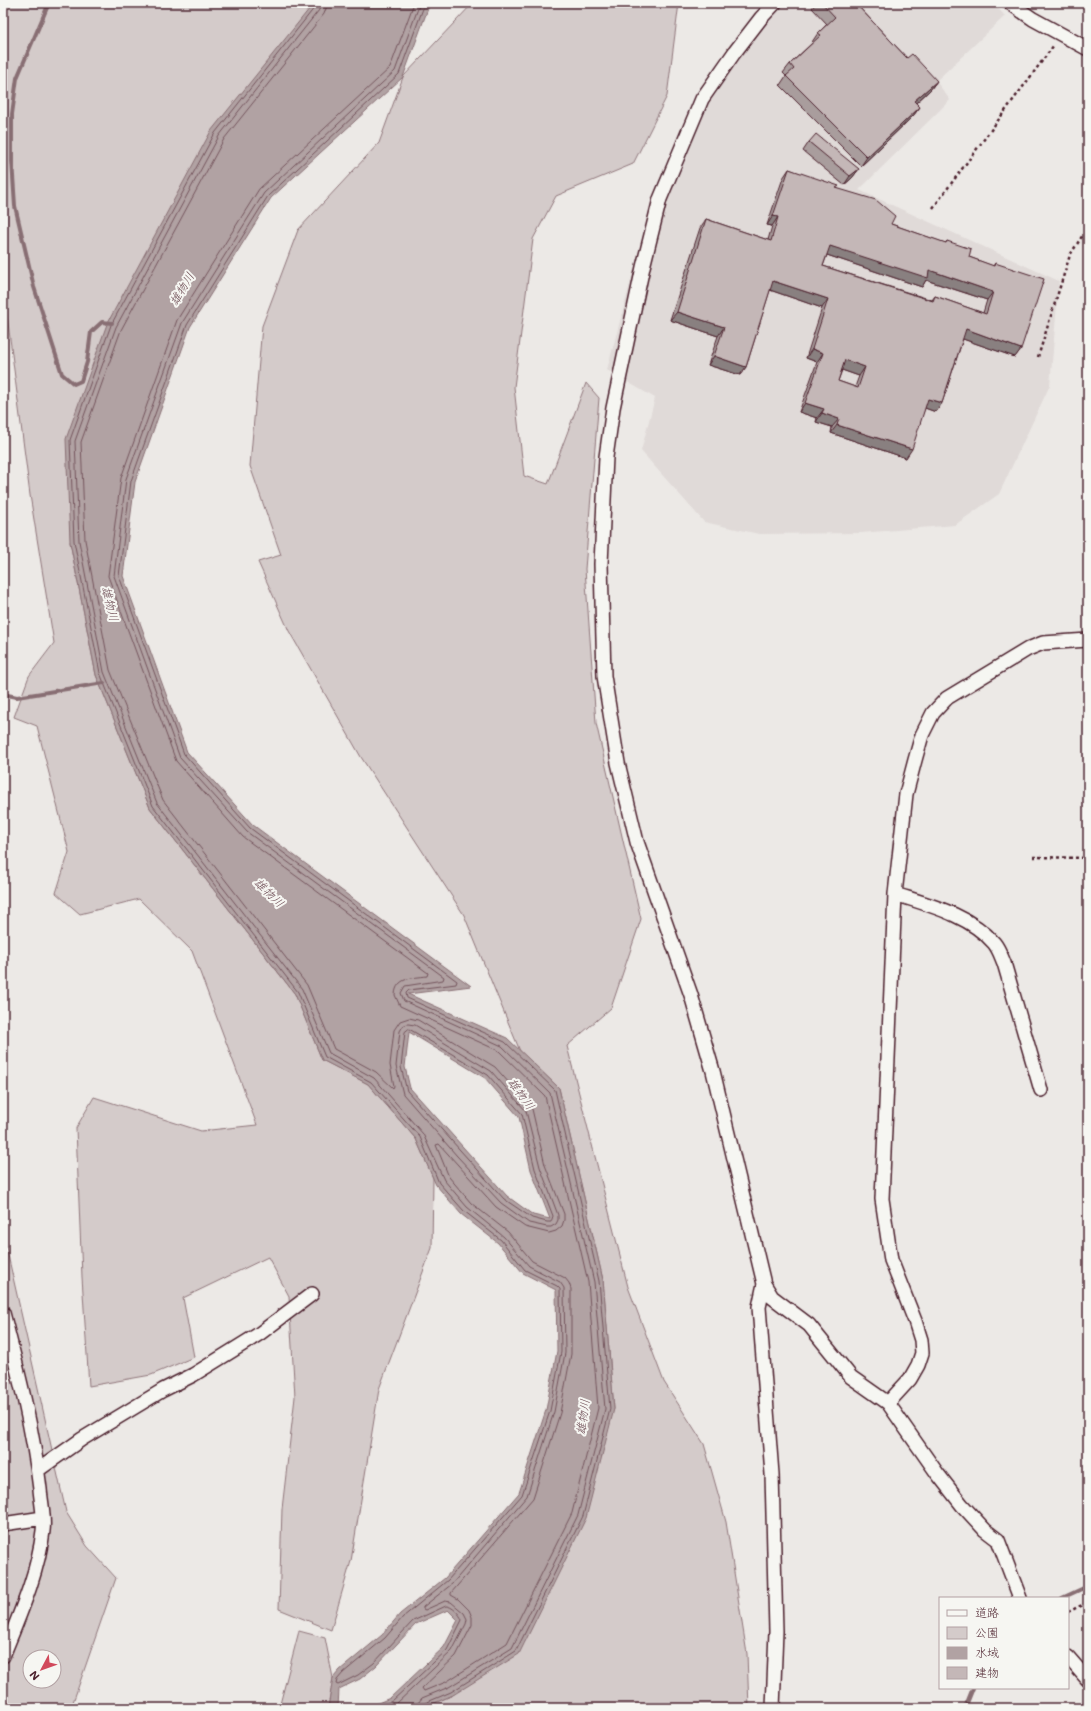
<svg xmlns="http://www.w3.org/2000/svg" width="1091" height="1711" font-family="Mali,'Klee One',sans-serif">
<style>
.built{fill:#e0dad8}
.green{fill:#d4cbca;stroke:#8f757a;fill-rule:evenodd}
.water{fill:#b1a2a3;stroke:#886e73;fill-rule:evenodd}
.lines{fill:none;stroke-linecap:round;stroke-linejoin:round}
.shore{stroke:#73535b;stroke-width:1}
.stream{stroke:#886e73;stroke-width:4}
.minor-casing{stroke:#4a1f2b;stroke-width:16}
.path{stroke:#4a1f2b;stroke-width:2.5;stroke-dasharray:3 3;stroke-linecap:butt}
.minor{stroke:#f6f6f2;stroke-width:13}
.wall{fill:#a99d9d;stroke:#4a1f2b;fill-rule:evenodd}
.shaded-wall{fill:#898080;stroke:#4a1f2b}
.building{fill:#c4b7b7;stroke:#4a1f2b;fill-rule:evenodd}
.labels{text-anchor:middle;stroke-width:4;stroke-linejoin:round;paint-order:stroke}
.water-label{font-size:12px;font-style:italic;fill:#6e4d55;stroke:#f6f6f2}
</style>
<rect width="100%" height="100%" fill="#ece9e6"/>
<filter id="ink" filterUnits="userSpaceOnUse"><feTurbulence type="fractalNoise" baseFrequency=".025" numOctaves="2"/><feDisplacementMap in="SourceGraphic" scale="8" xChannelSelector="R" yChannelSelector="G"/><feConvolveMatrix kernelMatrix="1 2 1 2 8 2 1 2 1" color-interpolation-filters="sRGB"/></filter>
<g filter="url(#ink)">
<path class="built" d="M 767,3 L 993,3 L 1005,16 L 936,81 L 950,100 L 859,190 L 1059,281 L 1050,385 L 999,494 L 955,525 L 861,533 L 759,534 L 704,522 L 641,451 L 655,398 L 607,370 L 655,190 L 696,95 Z"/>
<path class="green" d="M 3,3 L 314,3 L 70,542 L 96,675 L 150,808 L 295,994 L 322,1060 L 368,1084 L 416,1139 L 433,1178 L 432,1248 L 379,1389 L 351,1561 L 331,1630 L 279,1609 L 282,1509 L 295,1397 L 289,1296 L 268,1257 L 183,1298 L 194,1357 L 151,1375 L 89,1386 L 82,1277 L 76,1128 L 94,1097 L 201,1131 L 257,1125 L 192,951 L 139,899 L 80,914 L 56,893 L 69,852 L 37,726 L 14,717 L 29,676 L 54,643 L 30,495 L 7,315 L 3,265 Z
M 473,3 L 679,3 L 667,96 L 633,164 L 556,196 L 533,239 L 514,387 L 524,476 L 548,484 L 586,383 L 599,398 L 585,569 L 596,723 L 641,919 L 611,1008 L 567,1046 L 628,1287 L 664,1382 L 704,1444 L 726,1522 L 747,1654 L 749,1708 L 423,1708 L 453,1695 L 614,1409 L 603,1280 L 559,1088 L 520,1051 L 464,915 L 361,757 L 289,631 L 258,562 L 281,555 L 250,466 L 262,326 L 298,230 L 379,143 L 403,77 Z
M 3,1233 L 66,1512 L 87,1546 L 116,1578 L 71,1708 L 3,1708 L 3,1577 L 5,1535 L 3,1524 ZM 30,1657 L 54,1657 L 54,1681 L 30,1681 Z
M 299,1631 L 325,1638 L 333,1678 L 328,1708 L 279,1708 Z"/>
<path class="water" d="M 314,3 L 430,3 L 403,77 L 271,198 L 190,327 L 135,482 L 123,576 L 187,752 L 253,825 L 471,986 L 408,994 L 507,1038 L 559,1088 L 603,1280 L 614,1409 L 586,1518 L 519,1654 L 453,1695 L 423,1708 L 366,1708 L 390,1698 L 444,1647 L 458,1620 L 448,1610 L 416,1624 L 376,1666 L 360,1679 L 339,1689 L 338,1708 L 328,1708 L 333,1678 L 340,1670 L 382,1635 L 400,1614 L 445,1578 L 519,1493 L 546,1410 L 557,1351 L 556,1290 L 523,1273 L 498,1243 L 461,1214 L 436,1185 L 416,1139 L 368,1084 L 322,1060 L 295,994 L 150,808 L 96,675 L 70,542 L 66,439 L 107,324 L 211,131 ZM 409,1032 L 485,1078 L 519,1117 L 531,1170 L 550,1219 L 533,1215 L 507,1196 L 410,1088 L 405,1067 Z"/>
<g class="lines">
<path class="shore" d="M 316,3 L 315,7 L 215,133 L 111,325 L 70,440 L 74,541 L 100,673 L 153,806 L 298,992 L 325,1057 L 371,1082 L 420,1137 L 439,1183 L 464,1211 L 501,1240 L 525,1270 L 557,1286 L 560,1289 L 561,1352 L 550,1411 L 522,1495 L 448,1580 L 403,1617 L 385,1638 L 343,1673 L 337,1680 L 336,1684 L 338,1685 L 358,1675 L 374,1663 L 413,1621 L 446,1606 C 452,1606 460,1614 462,1620 L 447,1650 L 392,1701 L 376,1708
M 321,3 L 319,10 L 219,136 L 116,327 L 75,441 L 79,541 L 104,672 L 157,803 L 302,989 L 329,1053 L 374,1078 L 423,1134 L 444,1180 L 467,1207 L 504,1237 L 529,1266 L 560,1282 L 564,1288 L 565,1353 L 554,1412 L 527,1496 L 452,1584 L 423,1607 L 423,1609 L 425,1610 L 445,1601 L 451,1602 L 464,1613 L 467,1619 L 466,1624 L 452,1651 L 396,1704 L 388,1708
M 328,3 L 324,14 L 224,139 L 121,330 L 81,442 L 85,540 L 110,670 L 163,800 L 307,985 L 334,1049 L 376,1072 L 393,1088 L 394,1086 L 390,1065 L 394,1030 L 400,1021 L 409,1018 L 418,1020 L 495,1067 L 532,1109 L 545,1165 L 564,1214 L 564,1220 L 562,1226 L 556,1231 L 549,1233 L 525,1227 L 496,1207 L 439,1144 L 436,1145 L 449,1177 L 471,1203 L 508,1232 L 532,1261 L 565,1278 L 569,1283 L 571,1289 L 571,1354 L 560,1413 L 533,1498 L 451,1593 L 451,1595 L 458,1599 L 469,1610 L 472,1617 L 472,1625 L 456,1656 L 422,1688 L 424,1691 L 446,1682 L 507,1643 L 572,1513 L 598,1408 L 588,1282 L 545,1096 L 499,1051 L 400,1006 L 395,995 C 396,977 413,978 427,976 L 428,973 L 243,837 L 176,761 L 108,576 L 121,478 L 177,320 L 259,189 L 390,68 L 414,3
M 408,1024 L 415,1025 L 491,1071 L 526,1111 L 540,1167 L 558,1215 L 558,1220 L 556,1224 L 551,1227 L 547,1227 L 529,1223 L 501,1203 L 457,1156 L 403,1094 L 396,1066 L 400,1031 L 403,1026 Z
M 409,1029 L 488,1075 L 522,1114 L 535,1169 L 553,1216 L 551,1222 L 547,1222 L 532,1218 L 504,1199 L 407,1091 L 401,1067 L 405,1032 Z
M 418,1708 L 418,1703 L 422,1698 L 449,1687 L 512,1648 L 578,1515 L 605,1409 L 594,1282 L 550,1093 L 502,1046 L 404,1001 L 401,993 L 405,986 L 443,980 L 444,977 L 247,832 L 180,758 L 114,576 L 126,479 L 182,323 L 264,193 L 395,71 L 420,3
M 423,1708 L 425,1703 L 451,1692 L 516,1651 L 583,1516 L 610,1409 L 599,1281 L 555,1090 L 505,1042 L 407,998 L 406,993 L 409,990 L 456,984 L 457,981 L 250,828 L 184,754 L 119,576 L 131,481 L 187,325 L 268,196 L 399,74 L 425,3"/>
<path class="stream" d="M 49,3 L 17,78 L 12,114 L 12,161 L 15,206 L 34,287 L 62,374 L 74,384 L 81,381 L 87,362 L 91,332 L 102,322 L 112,323
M 3,694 L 17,697 L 104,683
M 1062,1598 L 1088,1586
M 965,1708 L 973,1688"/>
<defs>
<path id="minor" d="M 775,3 L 761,18 L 734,53 L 702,99 L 660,199 L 643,267 L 613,408 L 606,457 L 601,564 L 604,676 L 618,763 L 637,842 L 691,995 L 713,1071 L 764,1284 L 772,1297 L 809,1325 L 851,1377 L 888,1403 L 937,1473 L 962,1505 L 985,1530 L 998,1540 L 1020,1598
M 1010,3 L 1033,19 L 1088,49
M 895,894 C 929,905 970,915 994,943 C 999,949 1001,956 1004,963 L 1041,1090
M 764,1284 L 759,1307 L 772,1474 L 776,1631 L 773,1708
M 3,1313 C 18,1371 33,1429 40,1489 C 41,1502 45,1518 43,1531 C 38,1574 19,1616 3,1656
M 888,1403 L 910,1379 L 918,1365 L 922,1353 L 921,1340 L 915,1321 L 891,1260 L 882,1199 L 895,894 L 906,794 L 915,760 L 922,735 L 933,713 L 947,698 L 1028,649 L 1043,643 L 1088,640
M 38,1470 L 82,1439 L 163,1390 L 193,1375 L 259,1334 L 312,1294
M 3,1524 L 43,1518
M 1068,1657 L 1088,1680"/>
</defs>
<use href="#minor" class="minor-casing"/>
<path class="path" d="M 933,208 L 1054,45
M 1038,357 L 1070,255 L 1088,227
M 1033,857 L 1088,858
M 1068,1612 L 1088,1602"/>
<use href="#minor" class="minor"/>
</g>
<path class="wall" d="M 816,3 L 855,3 L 907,58 L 937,81 L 930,90 L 916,103 L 920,107 L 913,116 L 861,166 L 780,85 L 786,76 L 783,73 L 790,64 L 813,42 L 812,42 L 818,33 L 827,24 L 812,8 Z
M 809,142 L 859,169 L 852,178 L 844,185 L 803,151 Z
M 789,169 L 837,188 L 891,224 L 945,243 L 947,241 L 969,257 L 993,266 L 995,263 L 1021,349 L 1015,357 L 963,339 L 942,403 L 936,412 L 925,408 L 906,458 L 831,433 L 832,427 L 816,422 L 817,418 L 799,412 L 817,362 L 806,358 L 822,308 L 770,290 L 746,367 L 740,375 L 708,365 L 718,336 L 670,320 L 700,228 L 706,219 L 768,240 L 772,226 L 767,225 L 783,178 ZM 827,255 L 922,287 L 926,280 L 987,300 L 983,313 L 935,296 L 932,300 L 823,266 ZM 842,370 L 859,376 L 855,387 L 838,381 Z"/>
<path class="shaded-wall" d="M 937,81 L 930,90 L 908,110 L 914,101 Z
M 920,107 L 913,116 L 861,166 L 867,157 Z
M 859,169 L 852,178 L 844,185 L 850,176 Z
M 773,216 L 778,217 L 772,226 L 767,225 Z
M 830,246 L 929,270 L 993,292 L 987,300 L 926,280 L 922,287 L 824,254 Z
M 773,281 L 828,299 L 822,308 L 767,289 Z
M 677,312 L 724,327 L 718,336 L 670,320 Z
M 966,329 L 1021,349 L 1015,357 L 960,338 Z
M 812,349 L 823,353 L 817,362 L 806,358 Z
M 714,356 L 746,367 L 740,375 L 708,365 Z
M 845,360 L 865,367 L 859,376 L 839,369 Z
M 928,399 L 942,403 L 936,412 L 922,407 Z
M 805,403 L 824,409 L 817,418 L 799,412 Z
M 822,413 L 839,419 L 832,427 L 816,422 Z
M 837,425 L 912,449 L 906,458 L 831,433 Z"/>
<path class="building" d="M 822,3 L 855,3 L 907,58 L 912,54 L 937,81 L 914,101 L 920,107 L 867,157 L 786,76 L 794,69 L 790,64 L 821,35 L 818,33 L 835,17 Z
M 816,134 L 859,169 L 850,176 L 809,142 Z
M 789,169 L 839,186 L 836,188 L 876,200 L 895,216 L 891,224 L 946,243 L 947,241 L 971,249 L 969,257 L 994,266 L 995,263 L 1044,279 L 1021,349 L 966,329 L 942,403 L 928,399 L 912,449 L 837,425 L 839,419 L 822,413 L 824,409 L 805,403 L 823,353 L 812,349 L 828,299 L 773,281 L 746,367 L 714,356 L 724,327 L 677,312 L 706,219 L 771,241 L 778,217 L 773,216 ZM 830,246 L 928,278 L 929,270 L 993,292 L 986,314 L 935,296 L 933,301 L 823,266 ZM 845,360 L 865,367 L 858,388 L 838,381 Z"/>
</g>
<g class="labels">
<g class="water-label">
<text transform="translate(182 289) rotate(-59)" y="4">雄物川</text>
<text transform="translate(110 604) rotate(76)" y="4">雄物川</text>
<text transform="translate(269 893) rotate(44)" y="4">雄物川</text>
<text transform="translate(521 1094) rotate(54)" y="4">雄物川</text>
<text transform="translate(583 1417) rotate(-83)" y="4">雄物川</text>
</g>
</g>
<rect width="1091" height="1711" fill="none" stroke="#f6f6f2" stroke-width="16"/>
<rect x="8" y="8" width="1075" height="1695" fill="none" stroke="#4a1f2b" stroke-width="1.5" filter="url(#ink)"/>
<rect x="939" y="1597" width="130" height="92" fill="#f6f6f2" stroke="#b1a0a2"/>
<rect x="947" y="1610" width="20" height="6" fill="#f6f6f2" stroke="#b1a0a2"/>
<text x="975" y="1617" font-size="12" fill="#4a1f2b">道路</text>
<rect x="947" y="1627" width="20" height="12" fill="#d4cbca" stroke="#b1a0a2"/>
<text x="975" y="1637" font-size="12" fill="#4a1f2b">公園</text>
<rect x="947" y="1647" width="20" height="12" fill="#b1a2a3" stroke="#b1a0a2"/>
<text x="975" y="1657" font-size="12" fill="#4a1f2b">水域</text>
<rect x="947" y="1667" width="20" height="12" fill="#c4b7b7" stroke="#b1a0a2"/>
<text x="975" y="1677" font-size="12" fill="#4a1f2b">建物</text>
<g transform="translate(42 1669) rotate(229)"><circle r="19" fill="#f6f6f2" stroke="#b1a0a2"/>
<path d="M0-3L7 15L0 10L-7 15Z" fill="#d1495b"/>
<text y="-6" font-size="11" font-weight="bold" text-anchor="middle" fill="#4a1f2b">N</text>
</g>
</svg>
